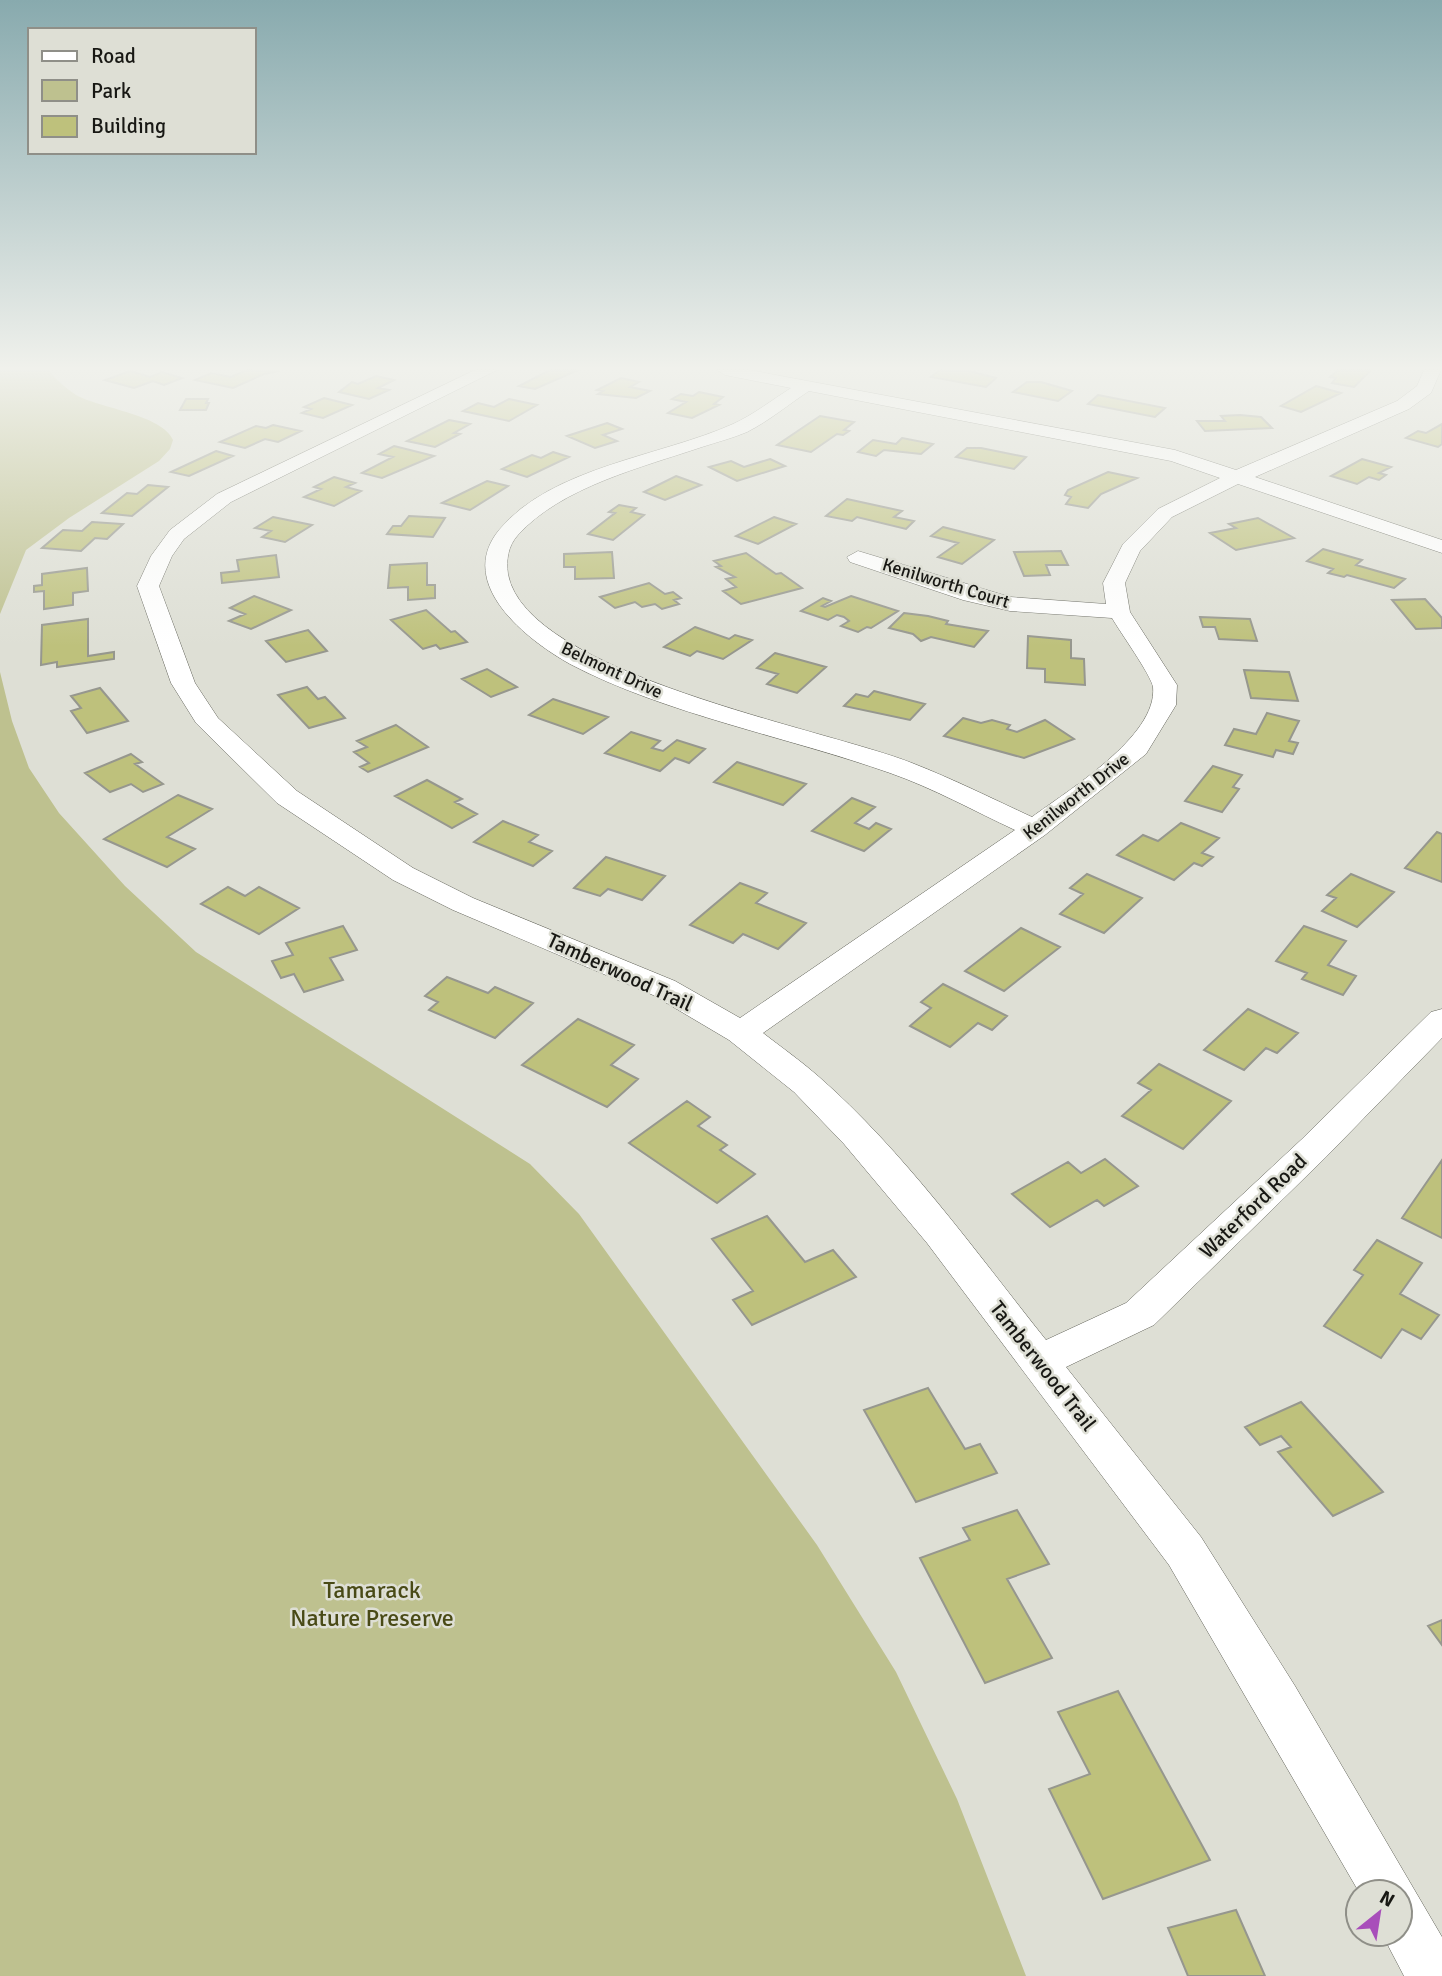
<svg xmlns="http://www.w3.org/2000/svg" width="1442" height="1976" font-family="Signika,sans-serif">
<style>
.green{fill:#bec18f}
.building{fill:#bec17c;stroke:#96978e;stroke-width:2}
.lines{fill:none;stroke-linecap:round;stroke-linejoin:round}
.minor-casing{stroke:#62635a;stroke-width:1}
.minor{fill:#fff;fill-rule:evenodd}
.labels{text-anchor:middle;stroke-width:5;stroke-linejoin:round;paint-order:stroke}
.far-street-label{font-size:18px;fill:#181814;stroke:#dedfd5}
.street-label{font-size:21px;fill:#181814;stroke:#dedfd5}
.near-park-label{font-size:24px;fill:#494a16;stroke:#dedfd5}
</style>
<rect width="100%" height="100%" fill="#dedfd5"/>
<path class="green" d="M 0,370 L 48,370 C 55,379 66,388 76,395 C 99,408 163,415 173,440 L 170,449 L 159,461 L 69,518 L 26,550 L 0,614 Z
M 0,672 L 12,721 L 29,768 L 59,813 L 125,886 L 196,952 L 530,1164 L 579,1214 L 817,1545 L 896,1672 L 957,1799 L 1026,1976 L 0,1976 Z"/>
<path class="building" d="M 247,370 L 279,371 L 264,374 L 233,388 L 195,380 L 211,373 L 231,377 Z
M 550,370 L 578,370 L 535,389 L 519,386 Z
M 940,370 L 969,371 L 996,378 L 986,387 L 931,377 Z
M 1338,370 L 1371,370 L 1354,387 L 1332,383 L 1336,378 L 1330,377 Z
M 130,371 L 150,377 L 162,372 L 182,378 L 164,385 L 153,381 L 134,388 L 105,380 Z
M 376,376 L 394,380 L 378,388 L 389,390 L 369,399 L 339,392 L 352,382 L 358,384 Z
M 621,378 L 639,382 L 630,387 L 650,391 L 636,398 L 598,394 L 603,391 L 597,390 Z
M 1027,382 L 1041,382 L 1072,391 L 1058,401 L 1013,392 Z
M 1316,386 L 1341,393 L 1301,412 L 1281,406 Z
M 699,392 L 723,397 L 714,404 L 719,405 L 692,418 L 668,413 L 686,402 L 672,399 L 681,394 L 693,396 Z
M 1098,395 L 1165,408 L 1155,417 L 1088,404 Z
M 324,398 L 352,405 L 323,418 L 302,413 L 311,409 L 304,407 Z
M 186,399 L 208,399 L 206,403 L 209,403 L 206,410 L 180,410 Z
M 509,399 L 537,405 L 509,421 L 463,411 L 478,403 L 494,407 Z
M 1240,415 L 1261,417 L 1272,428 L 1205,431 L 1197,421 L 1225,421 L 1221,416 Z
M 820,416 L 854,422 L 844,430 L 849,431 L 843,435 L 837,434 L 811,452 L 777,445 Z
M 449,420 L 470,424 L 454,433 L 460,434 L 435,447 L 407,441 Z
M 607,423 L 622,429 L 603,435 L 617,441 L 595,448 L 567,436 Z
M 1442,424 L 1442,444 L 1438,447 L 1406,438 L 1418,431 L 1426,433 Z
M 273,425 L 301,431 L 278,442 L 265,439 L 245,448 L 220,442 L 256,426 L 266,428 Z
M 902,438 L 933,444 L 921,454 L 884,450 L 876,456 L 858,452 L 873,440 L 896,444 Z
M 394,446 L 434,456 L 382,478 L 362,473 L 393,457 L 379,454 Z
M 967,448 L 981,448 L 1026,457 L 1014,469 L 956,457 Z
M 216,451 L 233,456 L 189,476 L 171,472 Z
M 553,452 L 569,457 L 527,477 L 502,469 L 532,455 L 541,458 Z
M 770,459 L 785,466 L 737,481 L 709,467 L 731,461 L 744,467 Z
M 1362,459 L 1391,467 L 1379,473 L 1386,475 L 1379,480 L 1369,477 L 1357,484 L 1331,476 Z
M 1108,472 L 1137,478 L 1101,494 L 1088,508 L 1066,504 L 1071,497 L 1065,495 L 1068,490 Z
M 676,476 L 701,485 L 665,500 L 644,492 Z
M 334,477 L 355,483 L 346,487 L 361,491 L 334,506 L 304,497 L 321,489 L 314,487 Z
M 487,481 L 508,486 L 470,510 L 442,503 Z
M 148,485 L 168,487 L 132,516 L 102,513 L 127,493 L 137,494 Z
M 847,499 L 902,511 L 894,517 L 914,521 L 906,529 L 857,517 L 852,521 L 826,516 Z
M 619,505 L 636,508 L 631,512 L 644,515 L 613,540 L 588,534 L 615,513 L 609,512 Z
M 409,516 L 445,518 L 433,537 L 387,534 L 393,526 L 401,526 Z
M 273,517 L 312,525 L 285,542 L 262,537 L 271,531 L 255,528 Z
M 774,517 L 796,524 L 758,544 L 736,536 Z
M 1258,518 L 1294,538 L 1236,550 L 1210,533 L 1236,528 L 1229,524 Z
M 92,522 L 123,524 L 107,539 L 95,538 L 81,551 L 42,548 L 63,530 L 82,531 Z
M 943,527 L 994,540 L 962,564 L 938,557 L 958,543 L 931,536 Z
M 1323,549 L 1362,560 L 1356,565 L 1405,579 L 1394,588 L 1347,575 L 1344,577 L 1328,573 L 1333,569 L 1307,561 Z
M 1061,551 L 1068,565 L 1046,565 L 1050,575 L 1024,576 L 1014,552 Z
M 612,552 L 614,578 L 575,579 L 575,567 L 564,567 L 564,554 Z
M 746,553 L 776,574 L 781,573 L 802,588 L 741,604 L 723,591 L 736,587 L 726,579 L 735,577 L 716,567 L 721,566 L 714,561 Z
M 276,555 L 279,577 L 222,583 L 221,573 L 239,571 L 237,560 Z
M 427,563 L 427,585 L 435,585 L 435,598 L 408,600 L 408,587 L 388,588 L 390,565 Z
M 87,568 L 88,591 L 73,593 L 73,605 L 44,609 L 44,591 L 34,592 L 34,586 L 42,585 L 42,574 Z
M 649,583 L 665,594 L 673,592 L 681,598 L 674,600 L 679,604 L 662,609 L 655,604 L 642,607 L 635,602 L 615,608 L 600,597 Z
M 254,596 L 291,610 L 251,629 L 229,621 L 245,614 L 230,608 Z
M 851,596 L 898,611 L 871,628 L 867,627 L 858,632 L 841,626 L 849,621 L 844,617 L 837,615 L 828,620 L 801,611 L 823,598 L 831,601 L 822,606 L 825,607 Z
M 1425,599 L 1442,618 L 1442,628 L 1416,629 L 1392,600 Z
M 426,610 L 451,632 L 455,631 L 467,642 L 440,649 L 436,645 L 423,649 L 391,620 Z
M 904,613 L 928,616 L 948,621 L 946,624 L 988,631 L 974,647 L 931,637 L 921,641 L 913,634 L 889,628 Z
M 1200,617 L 1250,619 L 1257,641 L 1219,639 L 1215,627 L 1203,627 Z
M 88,619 L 88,656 L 114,652 L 114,659 L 57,667 L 57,662 L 41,665 L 42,625 Z
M 695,627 L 729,639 L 735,635 L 752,640 L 723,659 L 697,651 L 690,656 L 664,647 Z
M 308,630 L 327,651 L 286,662 L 266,641 Z
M 1028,636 L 1071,640 L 1071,658 L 1084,659 L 1085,685 L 1045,682 L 1045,669 L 1027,668 Z
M 775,653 L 826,667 L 797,693 L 767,684 L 778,674 L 757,668 Z
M 487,669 L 517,687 L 491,697 L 462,679 Z
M 1244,670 L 1289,672 L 1298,701 L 1251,698 Z
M 307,687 L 318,699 L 325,697 L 345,718 L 309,728 L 278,695 Z
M 100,688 L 128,721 L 87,733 L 71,711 L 81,708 L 71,696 Z
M 874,691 L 925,704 L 910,720 L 844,706 L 856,694 L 868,697 Z
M 553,699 L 608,717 L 583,734 L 529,715 Z
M 1267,713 L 1299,721 L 1289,741 L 1298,743 L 1293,754 L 1276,750 L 1273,757 L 1225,745 L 1234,729 L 1256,734 Z
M 963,718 L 981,723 L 992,720 L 1010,725 L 1007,729 L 1017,732 L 1045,720 L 1074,739 L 1024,758 L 944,736 Z
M 396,725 L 428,747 L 368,772 L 360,767 L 369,763 L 354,752 L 367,747 L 357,741 Z
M 631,732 L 660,741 L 652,748 L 663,751 L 677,740 L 705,749 L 689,763 L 675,758 L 660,771 L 605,753 Z
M 131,754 L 142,762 L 135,764 L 163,784 L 143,792 L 131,784 L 110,792 L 85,773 Z
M 737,762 L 806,784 L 783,805 L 714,782 Z
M 1213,766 L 1242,775 L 1233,787 L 1239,789 L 1222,812 L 1185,801 Z
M 427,780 L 462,799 L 455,802 L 477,814 L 452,828 L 395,796 Z
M 178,795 L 212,809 L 167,837 L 195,849 L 167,867 L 104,839 Z
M 852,798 L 875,807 L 855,823 L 869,829 L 876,823 L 891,829 L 864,851 L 812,831 Z
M 503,821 L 538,835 L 529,842 L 552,851 L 533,866 L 474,842 Z
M 1181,823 L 1219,838 L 1202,853 L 1213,857 L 1202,866 L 1194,863 L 1174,880 L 1117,855 L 1143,835 L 1158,841 Z
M 1437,832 L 1442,834 L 1442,882 L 1405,868 Z
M 606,857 L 665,876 L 642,900 L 608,889 L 600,896 L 574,888 Z
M 1087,874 L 1142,898 L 1104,933 L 1060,914 L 1083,894 L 1070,888 Z
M 1351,874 L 1394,892 L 1357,927 L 1322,911 L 1336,898 L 1327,895 Z
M 740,883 L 767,893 L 756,903 L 806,923 L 778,949 L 743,934 L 733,943 L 690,925 Z
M 228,887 L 245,896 L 259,887 L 299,908 L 259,934 L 201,904 Z
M 343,926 L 357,950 L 330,958 L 343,980 L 304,992 L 294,974 L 281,978 L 272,961 L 293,955 L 286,943 Z
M 1304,926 L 1346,941 L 1328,965 L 1356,976 L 1343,995 L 1302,979 L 1307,973 L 1276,961 Z
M 1021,928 L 1060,947 L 1004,991 L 965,971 Z
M 447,977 L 488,993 L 495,987 L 533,1003 L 495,1038 L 429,1010 L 438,1002 L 425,996 Z
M 943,984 L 1007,1016 L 992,1030 L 978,1023 L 950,1047 L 910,1026 L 931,1008 L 921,1002 Z
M 1248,1009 L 1298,1033 L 1277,1053 L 1266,1048 L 1244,1070 L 1204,1050 Z
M 578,1019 L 634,1045 L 611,1065 L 638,1079 L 607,1107 L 522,1065 Z
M 1159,1064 L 1231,1101 L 1183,1149 L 1122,1116 L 1151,1090 L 1138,1083 Z
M 687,1101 L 710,1117 L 698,1126 L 727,1145 L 720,1150 L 755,1174 L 717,1203 L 629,1143 Z
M 1105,1159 L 1138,1186 L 1104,1206 L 1097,1200 L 1050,1227 L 1012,1194 L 1068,1162 L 1081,1173 Z
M 1442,1160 L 1442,1238 L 1402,1218 Z
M 767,1216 L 805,1262 L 833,1250 L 856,1277 L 752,1325 L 733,1300 L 753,1291 L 712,1239 Z
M 1377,1240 L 1422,1263 L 1400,1294 L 1439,1315 L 1421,1339 L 1402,1329 L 1381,1358 L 1324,1326 L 1363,1275 L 1354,1270 Z
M 928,1388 L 965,1449 L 980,1444 L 997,1473 L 916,1502 L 864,1410 Z
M 1301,1402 L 1383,1492 L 1333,1516 L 1278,1452 L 1291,1447 L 1281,1436 L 1260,1445 L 1245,1427 Z
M 1017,1510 L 1049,1564 L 1007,1579 L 1052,1658 L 985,1683 L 920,1558 L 970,1540 L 963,1528 Z
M 1442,1620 L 1442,1645 L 1428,1626 Z
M 1118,1691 L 1210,1860 L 1103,1899 L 1049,1789 L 1090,1774 L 1058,1712 Z
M 1236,1910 L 1265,1976 L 1188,1976 L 1168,1928 Z"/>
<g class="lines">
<defs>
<path id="minor" d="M 475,370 L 497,370 L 231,502 L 184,539 L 172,556 L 159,586 L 195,683 L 218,718 L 297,791 L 413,868 L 473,898 L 675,981 L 740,1018 L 1015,830 C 974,811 933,788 890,773 C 788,737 665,714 570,664 C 527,640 455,584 499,530 C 551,467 662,456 733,424 C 753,415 772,400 791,388 L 725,375 L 717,370 L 749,370 L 1175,450 L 1236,470 L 1397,401 L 1417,386 L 1424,370 L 1441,370 L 1431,393 L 1409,409 L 1255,477 L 1442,540 L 1442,553 L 1238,484 L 1172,517 L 1140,551 L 1125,583 L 1130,612 L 1177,685 L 1176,705 L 1146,754 L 1045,835 L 763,1033 C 781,1047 801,1061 818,1076 C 904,1151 975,1251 1046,1340 L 1126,1303 L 1302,1139 L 1431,1012 L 1442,1009 L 1442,1038 L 1326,1157 L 1154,1325 L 1066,1367 L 1201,1537 L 1295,1686 L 1442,1937 L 1442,1976 L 1404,1976 L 1382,1934 L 1400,1934 L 1400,1892 L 1359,1892 L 1169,1565 L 927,1243 L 844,1144 L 794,1092 L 729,1040 L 653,995 L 453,910 L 393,880 L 277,803 L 196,723 L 171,683 L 137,586 L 151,556 L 170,530 L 217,494 ZM 809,391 L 1171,461 L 1220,478 L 1158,509 L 1123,544 L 1103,583 L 1106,604 L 1010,597 L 858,551 L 847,557 L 850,562 L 963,600 L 1010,611 L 1112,618 C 1120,632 1151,675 1153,687 C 1158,736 1067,791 1032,817 C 993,799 953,779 912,763 C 826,729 526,674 508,574 C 506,560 508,546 518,535 C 561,487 643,467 702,447 C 717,442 733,438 747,432 C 769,421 789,404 809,391 Z"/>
</defs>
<use href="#minor" class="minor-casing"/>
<use href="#minor" class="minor"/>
</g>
<linearGradient id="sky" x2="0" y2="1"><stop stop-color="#88aaae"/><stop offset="0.57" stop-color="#f0f1ec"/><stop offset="1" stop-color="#f0f1ec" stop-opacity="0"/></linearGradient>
<rect width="1442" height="646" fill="url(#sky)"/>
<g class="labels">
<g class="far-street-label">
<text transform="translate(946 583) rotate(17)" y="6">Kenilworth Court</text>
<text transform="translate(612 670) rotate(25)" y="6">Belmont Drive</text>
<text transform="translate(1076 796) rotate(-38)" y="6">Kenilworth Drive</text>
</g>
<g class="street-label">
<text transform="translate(620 972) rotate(25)" y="7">Tamberwood Trail</text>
<text transform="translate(1253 1206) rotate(-44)" y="7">Waterford Road</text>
<text transform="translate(1043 1366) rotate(52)" y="7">Tamberwood Trail</text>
</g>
<g class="near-park-label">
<text x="372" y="1598">Tamarack<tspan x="372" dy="28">Nature Preserve</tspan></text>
</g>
</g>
<rect x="28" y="28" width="228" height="126" fill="#dedfd5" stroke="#8f8f88" stroke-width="2"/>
<rect x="42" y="51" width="35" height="10" fill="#ffffff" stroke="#8f8f88" stroke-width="2"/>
<text x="91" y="63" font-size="21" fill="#181814">Road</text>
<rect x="42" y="80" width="35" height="21" fill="#bec18f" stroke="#8f8f88" stroke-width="2"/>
<text x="91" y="98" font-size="21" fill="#181814">Park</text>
<rect x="42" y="116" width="35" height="21" fill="#bec17c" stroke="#8f8f88" stroke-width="2"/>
<text x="91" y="133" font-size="21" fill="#181814">Building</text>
<g transform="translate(1379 1913) rotate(30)"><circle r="33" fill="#dedfd5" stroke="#8f8f88" stroke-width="2"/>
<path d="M0-5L12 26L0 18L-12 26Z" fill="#a84eba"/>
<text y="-10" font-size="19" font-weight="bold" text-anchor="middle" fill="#181814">N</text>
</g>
</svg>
